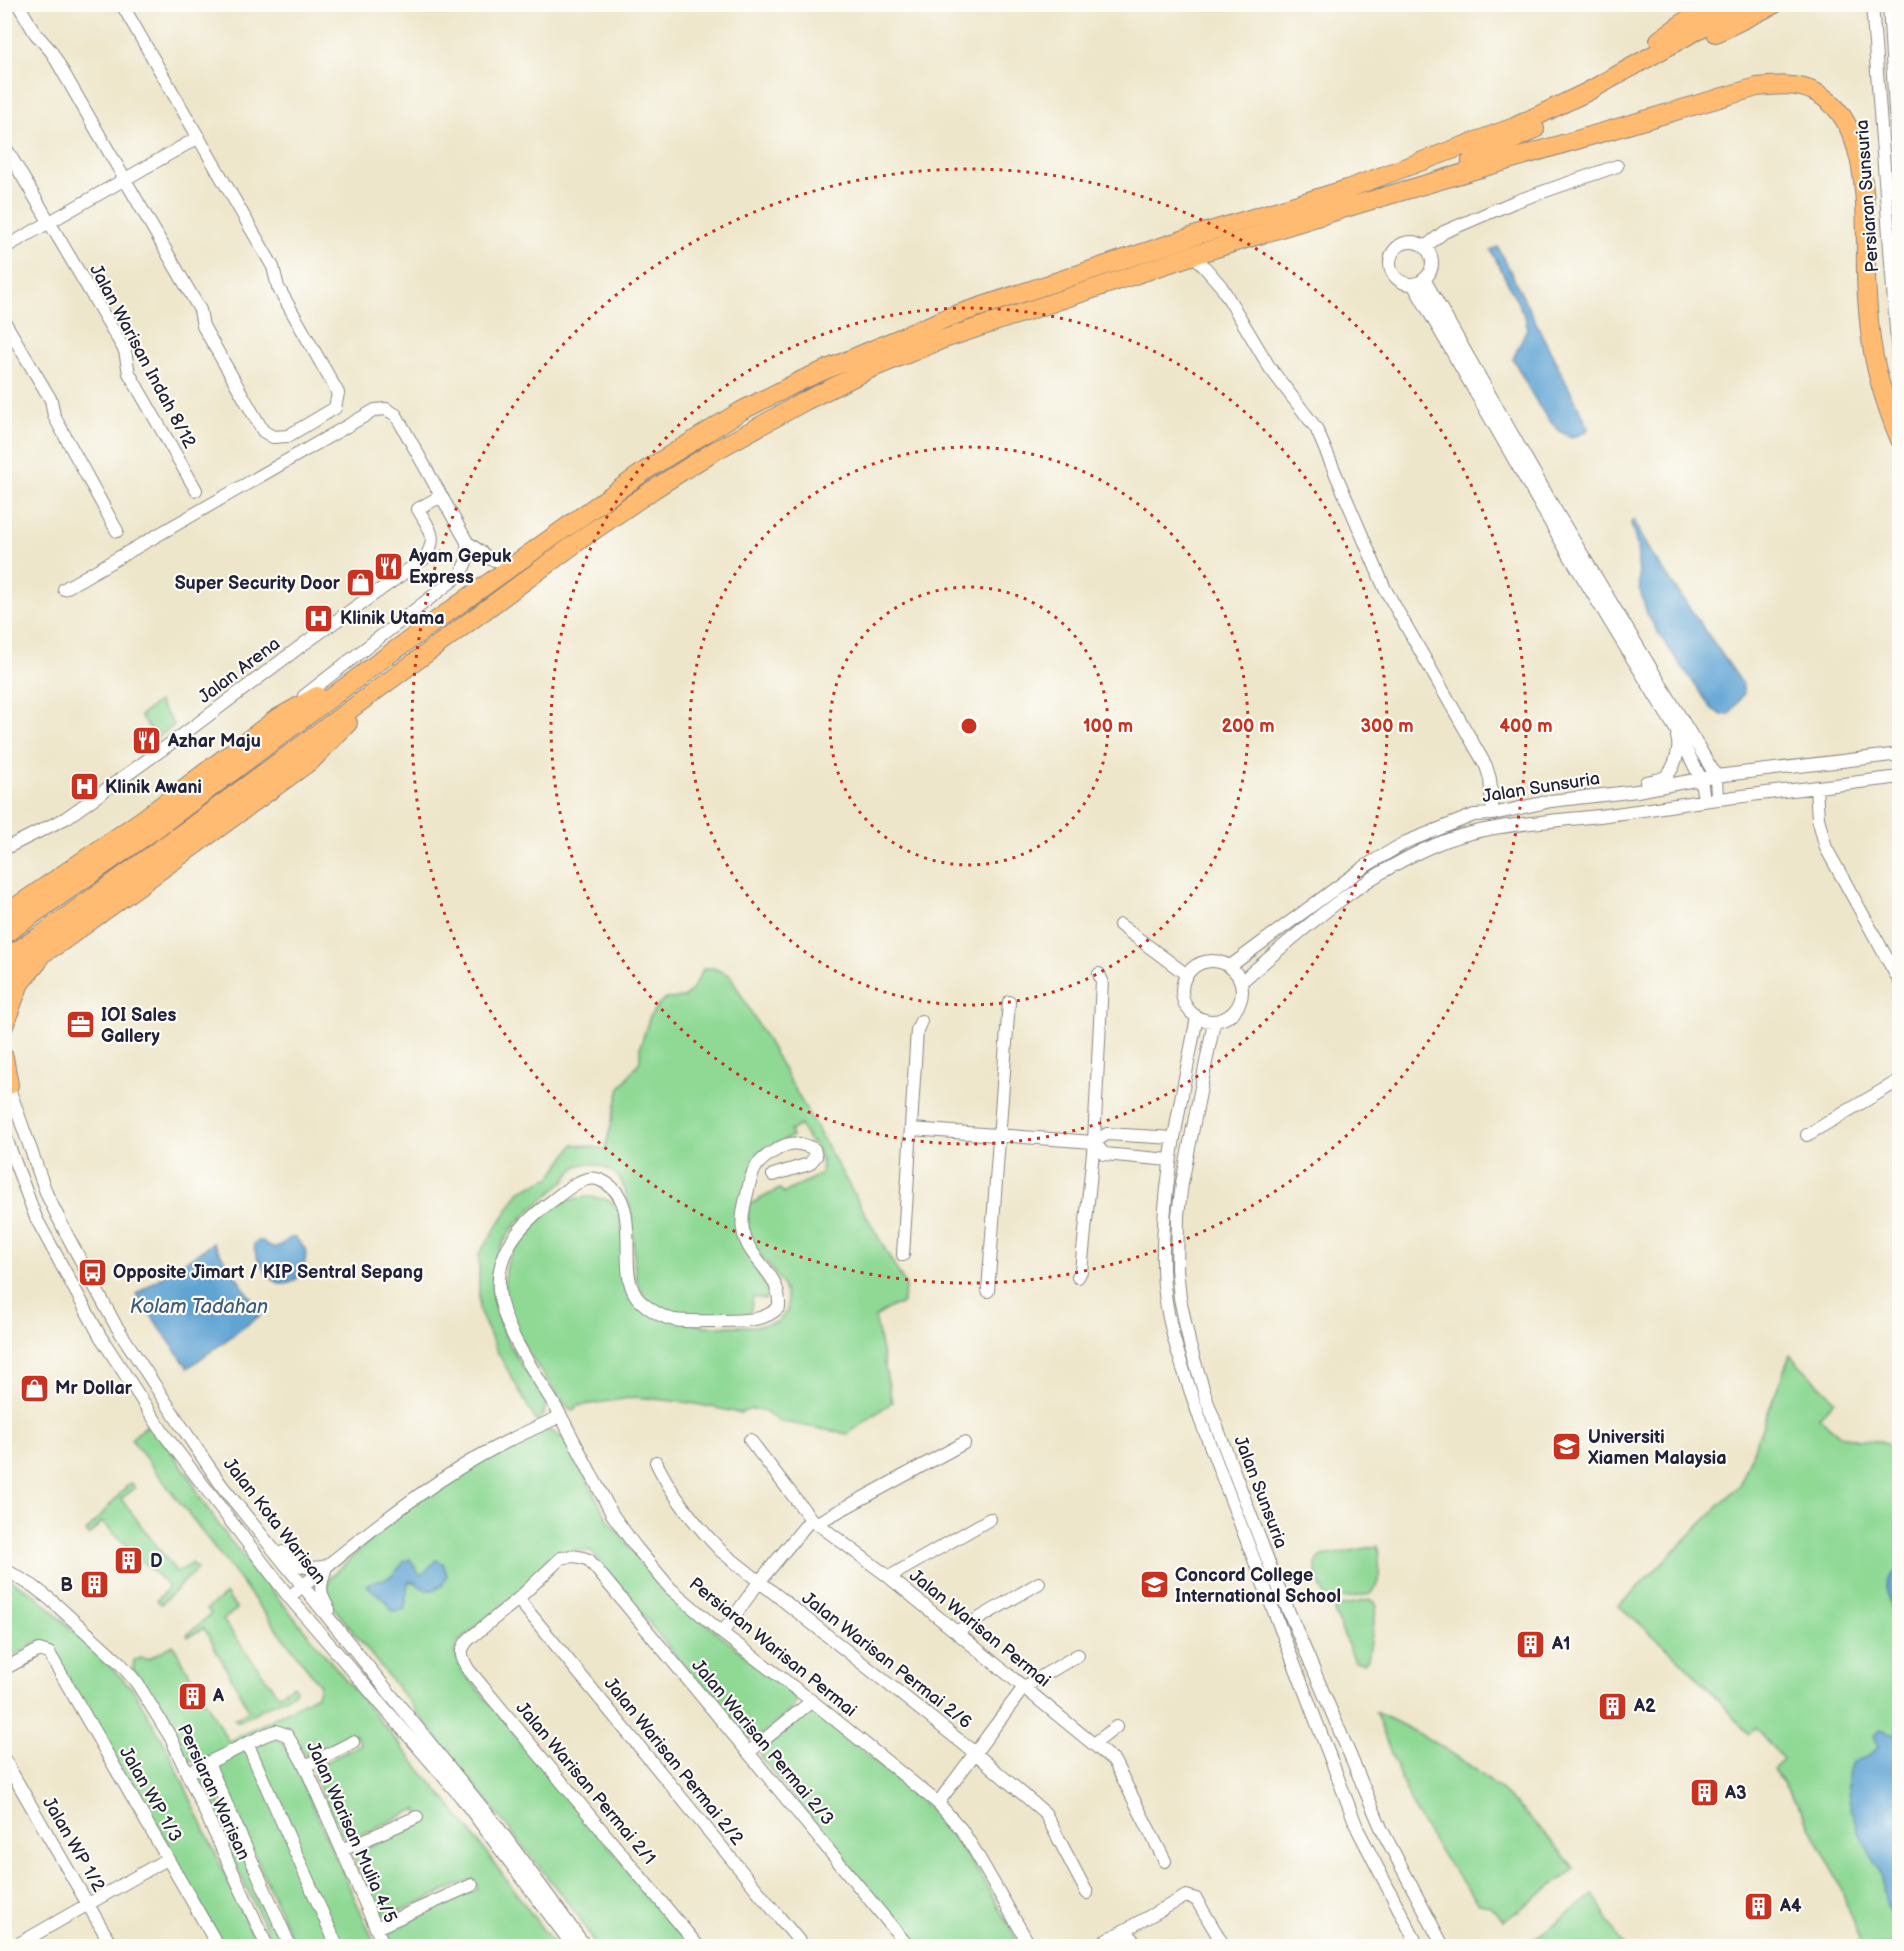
<svg xmlns="http://www.w3.org/2000/svg" width="1904" height="1951" font-family="'Balsamiq Sans',sans-serif">
<style>
.green{fill:#8fd995;stroke:#587e68;stroke-width:1.5}
.water{fill:#60a4d4;stroke:#416388;stroke-width:1.5}
.lines{fill:none;stroke-linecap:round;stroke-linejoin:round}
.minor-casing{stroke:#888482;stroke-width:14}
.highway-casing{stroke:#888482;stroke-width:20}
.minor{stroke:#fff;stroke-width:12}
.highway{stroke:#ffbb71;stroke-width:18}
.ring{fill:none;stroke:#c8321e;stroke-width:3;stroke-dasharray:3 6}
.labels{text-anchor:middle;stroke-width:4.5;stroke-linejoin:round;paint-order:stroke}
.street-label{font-size:18px;fill:#22223b;stroke:#fdfcf7}
.poi-label{font-size:18px;font-weight:bold;fill:#22223b;stroke:#fdfcf7;text-anchor:start}
.water-label{font-size:20px;font-style:italic;fill:#3e5c80;stroke:#fdfcf7}
.centre{fill:#c8321e;stroke:#fdfcf7;stroke-width:3}
.ring-label{font-size:18px;text-anchor:middle;font-weight:bold;fill:#c8321e;stroke:#fdfcf7;stroke-width:4.5;stroke-linejoin:round;paint-order:stroke}
</style>
<rect width="100%" height="100%" fill="#fdfcf7"/>
<filter id="ink" filterUnits="userSpaceOnUse"><feTurbulence type="fractalNoise" baseFrequency=".0167" numOctaves="2"/><feDisplacementMap in="SourceGraphic" scale="12" xChannelSelector="R" yChannelSelector="G"/><feConvolveMatrix kernelMatrix="1 2 1 2 8 2 1 2 1" color-interpolation-filters="sRGB"/></filter>
<filter id="wash" filterUnits="userSpaceOnUse"><feTurbulence type="fractalNoise" baseFrequency=".008" numOctaves="4" result="noise"/><feDisplacementMap in="SourceGraphic" scale="24" xChannelSelector="R" yChannelSelector="G"/><feGaussianBlur stdDeviation="1.35" result="paint"/><feColorMatrix in="noise" values="0 0 0 0 0 0 0 0 0 0 0 0 0 0 0 0 0 1.4 0 .05"/><feComposite in="paint" operator="in"/></filter>
<g filter="url(#wash)">
<rect width="100%" height="100%" fill="#eee6ca"/>
<path class="green" d="M 158,702 L 174,725 L 157,738 L 140,716 Z
M 713,968 L 730,975 L 906,1286 L 902,1304 L 893,1306 L 875,1317 L 892,1402 L 848,1434 L 778,1421 L 765,1412 L 751,1409 L 740,1413 L 691,1403 L 636,1397 L 578,1406 L 573,1410 L 567,1407 C 545,1378 509,1332 505,1295 C 503,1281 506,1262 513,1250 C 529,1222 564,1191 598,1198 C 606,1199 613,1201 618,1208 L 637,1305 L 702,1326 L 757,1326 L 778,1322 L 787,1311 C 793,1278 752,1258 747,1228 C 746,1221 749,1211 750,1204 L 780,1189 L 784,1193 L 821,1174 C 823,1161 820,1153 813,1142 L 810,1143 L 800,1125 L 790,1131 L 792,1136 L 765,1151 L 741,1200 L 750,1259 L 772,1294 L 765,1299 L 753,1297 L 750,1314 C 714,1315 644,1325 636,1277 C 632,1253 635,1229 629,1205 C 626,1194 624,1180 614,1173 C 602,1165 584,1158 573,1170 C 569,1175 566,1180 561,1184 C 549,1195 535,1205 523,1217 C 481,1258 488,1307 515,1354 C 524,1371 539,1386 546,1404 L 543,1416 L 536,1421 L 496,1349 L 479,1310 L 479,1254 L 520,1191 L 551,1177 L 574,1144 L 605,1149 L 620,1088 L 640,1061 L 640,1047 L 650,1016 L 661,1002 L 666,999 L 684,998 L 692,990 L 703,969 Z
M 1790,1355 L 1835,1400 L 1819,1417 L 1840,1435 L 1859,1440 L 1880,1441 L 1899,1448 L 1899,1946 L 1861,1946 L 1838,1880 L 1801,1809 L 1774,1770 L 1783,1760 L 1756,1728 L 1748,1734 C 1710,1686 1665,1645 1619,1606 L 1740,1485 Z
M 150,1422 L 190,1477 L 202,1501 L 229,1539 L 463,1821 L 555,1946 L 389,1946 C 387,1938 385,1932 393,1926 L 478,1889 L 473,1879 L 388,1916 L 378,1913 L 353,1857 L 362,1850 L 424,1823 L 417,1809 L 353,1838 L 345,1838 L 341,1834 L 314,1776 L 314,1771 L 322,1764 L 361,1744 L 355,1734 L 309,1756 L 305,1755 C 296,1740 292,1727 274,1725 L 200,1761 L 191,1761 L 186,1757 L 145,1686 L 133,1669 L 134,1660 L 141,1658 L 148,1659 L 173,1645 L 229,1742 L 317,1695 L 320,1685 L 131,1439 Z
M 539,1430 L 551,1431 L 565,1439 L 607,1518 L 660,1585 L 795,1697 L 794,1707 C 782,1718 759,1742 744,1740 L 591,1551 L 569,1550 L 458,1642 L 455,1653 L 461,1669 L 692,1946 L 596,1946 L 579,1917 L 327,1599 L 326,1590 L 329,1579 L 381,1530 L 439,1485 Z
M 132,1484 L 135,1488 L 121,1499 L 177,1573 L 192,1563 L 197,1569 L 161,1604 L 157,1600 L 169,1587 L 102,1522 L 89,1535 L 86,1532 L 128,1485 Z
M 1378,1546 C 1379,1563 1383,1581 1371,1594 L 1327,1601 C 1322,1588 1307,1564 1323,1556 Z
M 5,1577 L 36,1595 L 133,1689 L 167,1748 L 258,1946 L 224,1946 L 50,1648 L 37,1642 L 5,1661 Z
M 226,1594 L 237,1609 L 223,1620 L 278,1695 L 293,1685 L 296,1689 L 294,1693 L 237,1722 L 234,1719 L 249,1710 L 204,1628 L 188,1637 L 187,1635 L 211,1614 L 207,1609 Z
M 1369,1600 L 1374,1601 L 1377,1605 L 1368,1659 L 1364,1663 L 1355,1662 L 1334,1612 L 1337,1607 Z
M 810,1711 L 819,1715 L 905,1786 L 943,1821 L 981,1876 L 1020,1946 L 915,1946 L 761,1758 L 760,1751 L 764,1745 L 805,1712 Z
M 1375,1712 C 1462,1751 1515,1795 1575,1869 L 1504,1921 L 1489,1905 L 1479,1903 C 1457,1877 1437,1850 1420,1820 C 1401,1786 1390,1747 1375,1712 Z
M 276,1739 L 285,1744 L 376,1946 L 295,1946 L 217,1769 C 226,1756 261,1742 276,1739 Z
M 201,1773 L 207,1775 L 284,1946 L 274,1946 L 195,1779 Z
M 1593,1894 L 1623,1946 L 1525,1946 L 1590,1897 Z"/>
<path class="water" d="M 1498,247 L 1588,426 L 1587,431 C 1581,434 1575,438 1569,436 C 1546,428 1525,380 1513,359 L 1527,328 L 1526,319 L 1491,250 Z
M 1634,520 L 1647,547 L 1742,683 L 1744,693 L 1730,714 L 1722,715 L 1712,709 L 1661,637 L 1647,614 L 1640,590 L 1637,546 L 1631,523 Z
M 290,1238 L 296,1238 L 306,1250 C 307,1282 280,1299 262,1266 C 258,1259 254,1253 254,1244 L 258,1241 L 263,1241 C 273,1252 280,1246 290,1238 Z
M 213,1243 L 262,1314 L 188,1368 L 136,1294 Z
M 410,1559 L 419,1574 L 424,1573 L 436,1560 L 443,1563 L 447,1575 L 442,1586 C 430,1593 424,1591 415,1582 L 408,1582 L 405,1609 L 396,1612 L 391,1610 L 386,1601 L 366,1585 L 392,1576 L 405,1561 Z
M 1898,1571 L 1900,1572 L 1899,1624 C 1891,1611 1877,1580 1898,1571 Z
M 1881,1730 L 1891,1734 L 1899,1733 L 1899,1925 C 1881,1903 1886,1895 1879,1870 C 1877,1863 1871,1857 1868,1850 C 1855,1826 1840,1788 1852,1762 L 1869,1756 L 1878,1747 L 1874,1735 Z"/>
</g>
<g filter="url(#ink)">
<g class="lines">
<defs>
<path id="minor" d="M 18,4 L 35,33 L 51,51 L 200,310 L 203,326 L 263,431 L 273,437 L 288,436 L 335,408 L 338,393 L 278,287 L 273,267 L 124,8 L 120,4
M 1872,4 L 1900,384
M 1889,4 L 1895,111 L 1900,157
M 4,145 L 125,351 L 129,373 L 196,490
M1390 263a21 21 0 1 1 42 0a21 21 0 1 1-42 0Z
M 1425,247 L 1444,232 L 1514,202 L 1617,166
M 4,248 L 199,137
M 1194,255 L 1221,286 L 1270,368 L 1316,428 L 1385,589 L 1486,766 L 1490,779 L 1493,814
M 1424,279 L 1553,506 L 1716,776 L 1717,799
M 1413,284 L 1568,553 L 1675,728 L 1701,779 L 1704,801
M 4,321 L 51,400 L 54,416 L 117,531
M 64,589 L 375,410 L 386,409 L 396,415 L 467,542 L 490,559 L 516,565
M 304,696 L 461,574 L 468,557 L 467,542
M 1646,782 C 1652,781 1660,780 1665,777 C 1675,769 1681,748 1677,737
M 1816,788 L 1818,818 L 1826,848 L 1900,982
M 4,849 L 66,818 L 181,736 L 305,643 L 425,558 C 439,536 429,529 418,509 L 441,496
M 1120,925 L 1187,975
M1182 991a30 30 0 1 1 60 0a30 30 0 1 1-60 0Z
M 1229,967 L 1367,865 L 1406,842 L 1474,815 L 1493,814 L 1551,801 L 1637,791 L 1716,776 L 1900,754
M 1241,982 C 1302,930 1362,875 1437,844 C 1487,823 1553,822 1607,815 C 1644,811 1681,803 1719,799 C 1779,791 1839,785 1900,777
M 1197,1017 C 1181,1101 1161,1184 1163,1269 C 1164,1321 1184,1371 1200,1419 L 1358,1830 L 1418,1946
M 1214,1022 L 1182,1183 L 1178,1215 L 1177,1269 L 1180,1298 L 1190,1346 L 1207,1401 L 1277,1584 L 1382,1830 L 1443,1946
M 6,1080 L 47,1195 L 67,1235 L 115,1324 L 180,1424 L 222,1486 L 497,1826 L 585,1946
M 911,1129 L 1094,1142 L 1107,1134 L 1174,1138
M 4,1133 L 36,1218 L 100,1336 L 164,1434 L 289,1597 L 461,1797 L 573,1946
M 1807,1135 L 1900,1080
M 1094,1142 L 1104,1154 L 1170,1160
M 903,1255 L 917,1030 L 921,1021
M 1078,1277 L 1081,1271 L 1094,1142 L 1102,981 L 1099,974
M 988,1291 L 1009,1002
M 561,1416 C 515,1337 452,1273 552,1201 C 564,1192 584,1173 600,1180 C 646,1199 615,1266 636,1296 C 639,1301 645,1305 649,1308 C 656,1313 665,1318 674,1320 C 688,1322 704,1321 719,1321 C 741,1320 763,1323 779,1307 C 781,1271 748,1262 743,1230 C 741,1218 744,1205 747,1194 C 752,1170 755,1162 776,1150 C 790,1141 799,1142 814,1149 L 816,1156 L 809,1164 L 773,1175
M 750,1440 L 811,1519 L 889,1577 L 1114,1761 L 1165,1861
M 656,1462 C 672,1496 695,1524 721,1551 L 975,1753 L 1045,1813 L 1087,1893
M 817,1523 L 964,1443
M 283,1552 C 295,1566 307,1571 326,1566
M 326,1567 C 320,1586 318,1592 329,1609
M 4,1569 L 33,1586 L 51,1600 L 120,1663 L 137,1683 L 171,1738 L 267,1946
M 889,1577 L 990,1519
M 289,1597 C 344,1552 399,1506 458,1469 C 491,1448 526,1432 561,1416 L 612,1514 L 635,1546 L 670,1588 L 722,1633 L 812,1701 L 938,1803 L 961,1829 L 975,1851 L 1030,1946
M 518,1599 L 803,1946
M 956,1632 L 1039,1583
M 722,1633 L 759,1582 L 811,1519
M 4,1669 L 39,1650 L 49,1653 L 218,1946
M 247,1743 L 337,1946
M 1094,1744 L 1116,1727
M 749,1752 L 812,1701
M 4,1759 L 112,1946
M 208,1763 L 290,1946
M 305,1766 L 353,1742
M 187,1773 L 265,1735 L 276,1731 L 287,1735 L 305,1766 L 384,1946
M 938,1803 L 1024,1687 L 1078,1655
M 342,1850 L 417,1817
M 376,1928 L 472,1885
M 1127,1930 L 1136,1946
M 4,1946 L 5,1946
M 15,1946 L 167,1859
M 698,1946 L 468,1669 C 461,1656 458,1651 469,1639 L 518,1599 L 561,1558 C 572,1555 579,1556 589,1560 L 908,1946
M 1096,1946 L 1186,1896 L 1196,1899 L 1224,1946"/>
<path id="highway" d="M 1716,33 L 1775,4
M 1659,40 L 1709,4
M 1471,161 L 1535,129
M 4,915 L 142,820 L 276,719 L 317,696
M 4,935 L 154,830 L 380,661 L 646,470 L 741,411 L 804,379 L 949,317 L 1197,235 L 1347,189 L 1514,127 L 1587,92 L 1744,4
M 4,959 L 41,935 L 188,829 L 587,535 L 654,489 L 711,453 L 805,401 L 868,370 L 941,340 L 1194,255 L 1362,203 L 1757,87 C 1777,85 1797,83 1815,92 C 1873,121 1865,219 1866,272 C 1866,291 1868,311 1870,331 C 1874,369 1885,404 1900,440
M 4,977 L 60,943 L 312,760 L 348,723
M 4,1026 L 20,983 L 38,962
M 4,1057 L 9,1085"/>
</defs>
<use href="#minor" class="minor-casing"/>
<use href="#highway" class="highway-casing"/>
<use href="#minor" class="minor"/>
<use href="#highway" class="highway"/>
</g>
</g>
<g class="ring">
<circle cx="969" cy="726" r="139"/>
<circle cx="969" cy="726" r="279"/>
<circle cx="969" cy="726" r="418"/>
<circle cx="969" cy="726" r="557"/>
</g>
<defs>
<symbol id="restaurant-square" viewBox="-11 -11 22 22"><rect x="-9" y="-9" width="18" height="18" rx="4" fill="#c8321e" stroke="#fdfcf7"/><path d="M-5-6h1v4h1v-4h1v4h1v-4h1v5L-1.5 .5V6h-2V.5L-5-1ZM5-6V6H3V1.5H1.5Q1.5-4 5-6Z" fill="#fff"/></symbol>
<symbol id="shop-square" viewBox="-11 -11 22 22"><rect x="-9" y="-9" width="18" height="18" rx="4" fill="#c8321e" stroke="#fdfcf7"/><path d="M-5-2.5h2.3a2.7 3.5 0 0 1 5.4 0H5L5.5 6h-11ZM-1.5-2.5h3a1.5 2.3 0 0 0-3 0Z" fill="#fff"/></symbol>
<symbol id="hospital-square" viewBox="-11 -11 22 22"><rect x="-9" y="-9" width="18" height="18" rx="4" fill="#c8321e" stroke="#fdfcf7"/><path d="M-5-5h3v3.5h4V-5h3V5h-3V1.5h-4V5h-3Z" fill="#fff"/></symbol>
<symbol id="office-square" viewBox="-11 -11 22 22"><rect x="-9" y="-9" width="18" height="18" rx="4" fill="#c8321e" stroke="#fdfcf7"/><path d="M-6-3h4V-5.5h4V-3h4V5H-6ZM-1-4.5V-3h2v-1.5ZM-6 0V1H6V0Z" fill="#fff"/></symbol>
<symbol id="bus-square" viewBox="-11 -11 22 22"><rect x="-9" y="-9" width="18" height="18" rx="4" fill="#c8321e" stroke="#fdfcf7"/><path d="M-5-6H5V4H4V6H2V4H-2V6H-4V4H-5ZM-3.5-4V0h7V-4ZM-3.5 1.2v1.5H-2V1.2ZM2 1.2v1.5H3.5V1.2Z" fill="#fff"/></symbol>
<symbol id="university-square" viewBox="-11 -11 22 22"><rect x="-9" y="-9" width="18" height="18" rx="4" fill="#c8321e" stroke="#fdfcf7"/><path d="M0-5L7-2L0 1L-7-2ZM-4 1L0 2.5L4 1V4Q0 6-4 4Z" fill="#fff"/></symbol>
<symbol id="building-square" viewBox="-11 -11 22 22"><rect x="-9" y="-9" width="18" height="18" rx="4" fill="#c8321e" stroke="#fdfcf7"/><path d="M-4-6H4V6H1V3H-1V6H-4ZM-2.5-4.3h1.7v1.8h-1.7ZM.8-4.3h1.7v1.8H.8ZM-2.5-1h1.7V.8h-1.7ZM.8-1h1.7V.8H.8Z" fill="#fff"/></symbol>
<symbol id="school-square" viewBox="-11 -11 22 22"><rect x="-9" y="-9" width="18" height="18" rx="4" fill="#c8321e" stroke="#fdfcf7"/><path d="M0-5L7-2L0 1L-7-2ZM-4 1L0 2.5L4 1V4Q0 6-4 4Z" fill="#fff"/></symbol>
</defs>
<g fill-rule="evenodd">
<use href="#restaurant-square" x="372" y="550" width="33" height="33"/>
<use href="#shop-square" x="344" y="566" width="33" height="33"/>
<use href="#hospital-square" x="302" y="602" width="33" height="33"/>
<use href="#restaurant-square" x="130" y="724" width="33" height="33"/>
<use href="#hospital-square" x="68" y="770" width="33" height="33"/>
<use href="#office-square" x="64" y="1008" width="33" height="33"/>
<use href="#bus-square" x="76" y="1256" width="33" height="33"/>
<use href="#shop-square" x="18" y="1372" width="33" height="33"/>
<use href="#university-square" x="1550" y="1430" width="33" height="33"/>
<use href="#building-square" x="112" y="1544" width="33" height="33"/>
<use href="#building-square" x="78" y="1568" width="33" height="33"/>
<use href="#school-square" x="1138" y="1568" width="33" height="33"/>
<use href="#building-square" x="1514" y="1628" width="33" height="33"/>
<use href="#building-square" x="176" y="1680" width="33" height="33"/>
<use href="#building-square" x="1596" y="1690" width="33" height="33"/>
<use href="#building-square" x="1688" y="1776" width="33" height="33"/>
<use href="#building-square" x="1742" y="1890" width="33" height="33"/>
</g>
<g class="labels">
<g class="street-label">
<text transform="translate(1867 196) rotate(-94)" y="6">Persiaran Sunsuria</text>
<text transform="translate(143 356) rotate(62)" y="6">Jalan Warisan Indah 8/12</text>
<text transform="translate(239 670) rotate(-37)" y="6">Jalan Arena</text>
<text transform="translate(1541 787) rotate(-9)" y="6">Jalan Sunsuria</text>
<text transform="translate(1261 1492) rotate(69)" y="6">Jalan Sunsuria</text>
<text transform="translate(275 1521) rotate(52)" y="6">Jalan Kota Warisan</text>
<text transform="translate(980 1628) rotate(39)" y="6">Jalan Warisan Permai</text>
<text transform="translate(773 1647) rotate(39)" y="6">Persiaran Warisan Permai</text>
<text transform="translate(887 1660) rotate(38)" y="6">Jalan Warisan Permai 2/6</text>
<text transform="translate(763 1742) rotate(50)" y="6">Jalan Warisan Permai 2/3</text>
<text transform="translate(674 1761) rotate(51)" y="6">Jalan Warisan Permai 2/2</text>
<text transform="translate(586 1783) rotate(50)" y="6">Jalan Warisan Permai 2/1</text>
<text transform="translate(214 1792) rotate(65)" y="6">Persiaran Warisan</text>
<text transform="translate(151 1794) rotate(60)" y="6">Jalan WP 1/3</text>
<text transform="translate(352 1832) rotate(66)" y="6">Jalan Warisan Mulia 4/5</text>
<text transform="translate(74 1844) rotate(60)" y="6">Jalan WP 1/2</text>
</g>
<g class="poi-label">
<text x="409" y="562">Ayam Gepuk<tspan x="409" dy="21">Express</tspan></text>
<text x="340" y="589" text-anchor="end">Super Security Door</text>
<text x="340" y="624">Klinik Utama</text>
<text x="168" y="747">Azhar Maju</text>
<text x="105" y="793">Klinik Awani</text>
<text x="101" y="1021">IOI Sales<tspan x="101" dy="21">Gallery</tspan></text>
<text x="113" y="1278">Opposite Jimart / KIP Sentral Sepang</text>
<text x="55" y="1394">Mr Dollar</text>
<text x="1588" y="1443">Universiti<tspan x="1588" dy="21">Xiamen Malaysia</tspan></text>
<text x="150" y="1567">D</text>
<text x="1175" y="1581">Concord College<tspan x="1175" dy="21">International School</tspan></text>
<text x="73" y="1591" text-anchor="end">B</text>
<text x="1552" y="1650">A1</text>
<text x="213" y="1702">A</text>
<text x="1634" y="1712">A2</text>
<text x="1725" y="1799">A3</text>
<text x="1780" y="1912">A4</text>
</g>
<g class="water-label">
<text x="199" y="1313">Kolam Tadahan</text>
</g>
</g>
<circle cx="969" cy="726" r="9" class="centre"/>
<g class="ring-label">
<text x="1108" y="732">100 m</text>
<text x="1248" y="732">200 m</text>
<text x="1387" y="732">300 m</text>
<text x="1526" y="732">400 m</text>
</g>
<rect width="1904" height="1951" fill="none" stroke="#fdfcf7" stroke-width="24"/>
</svg>
